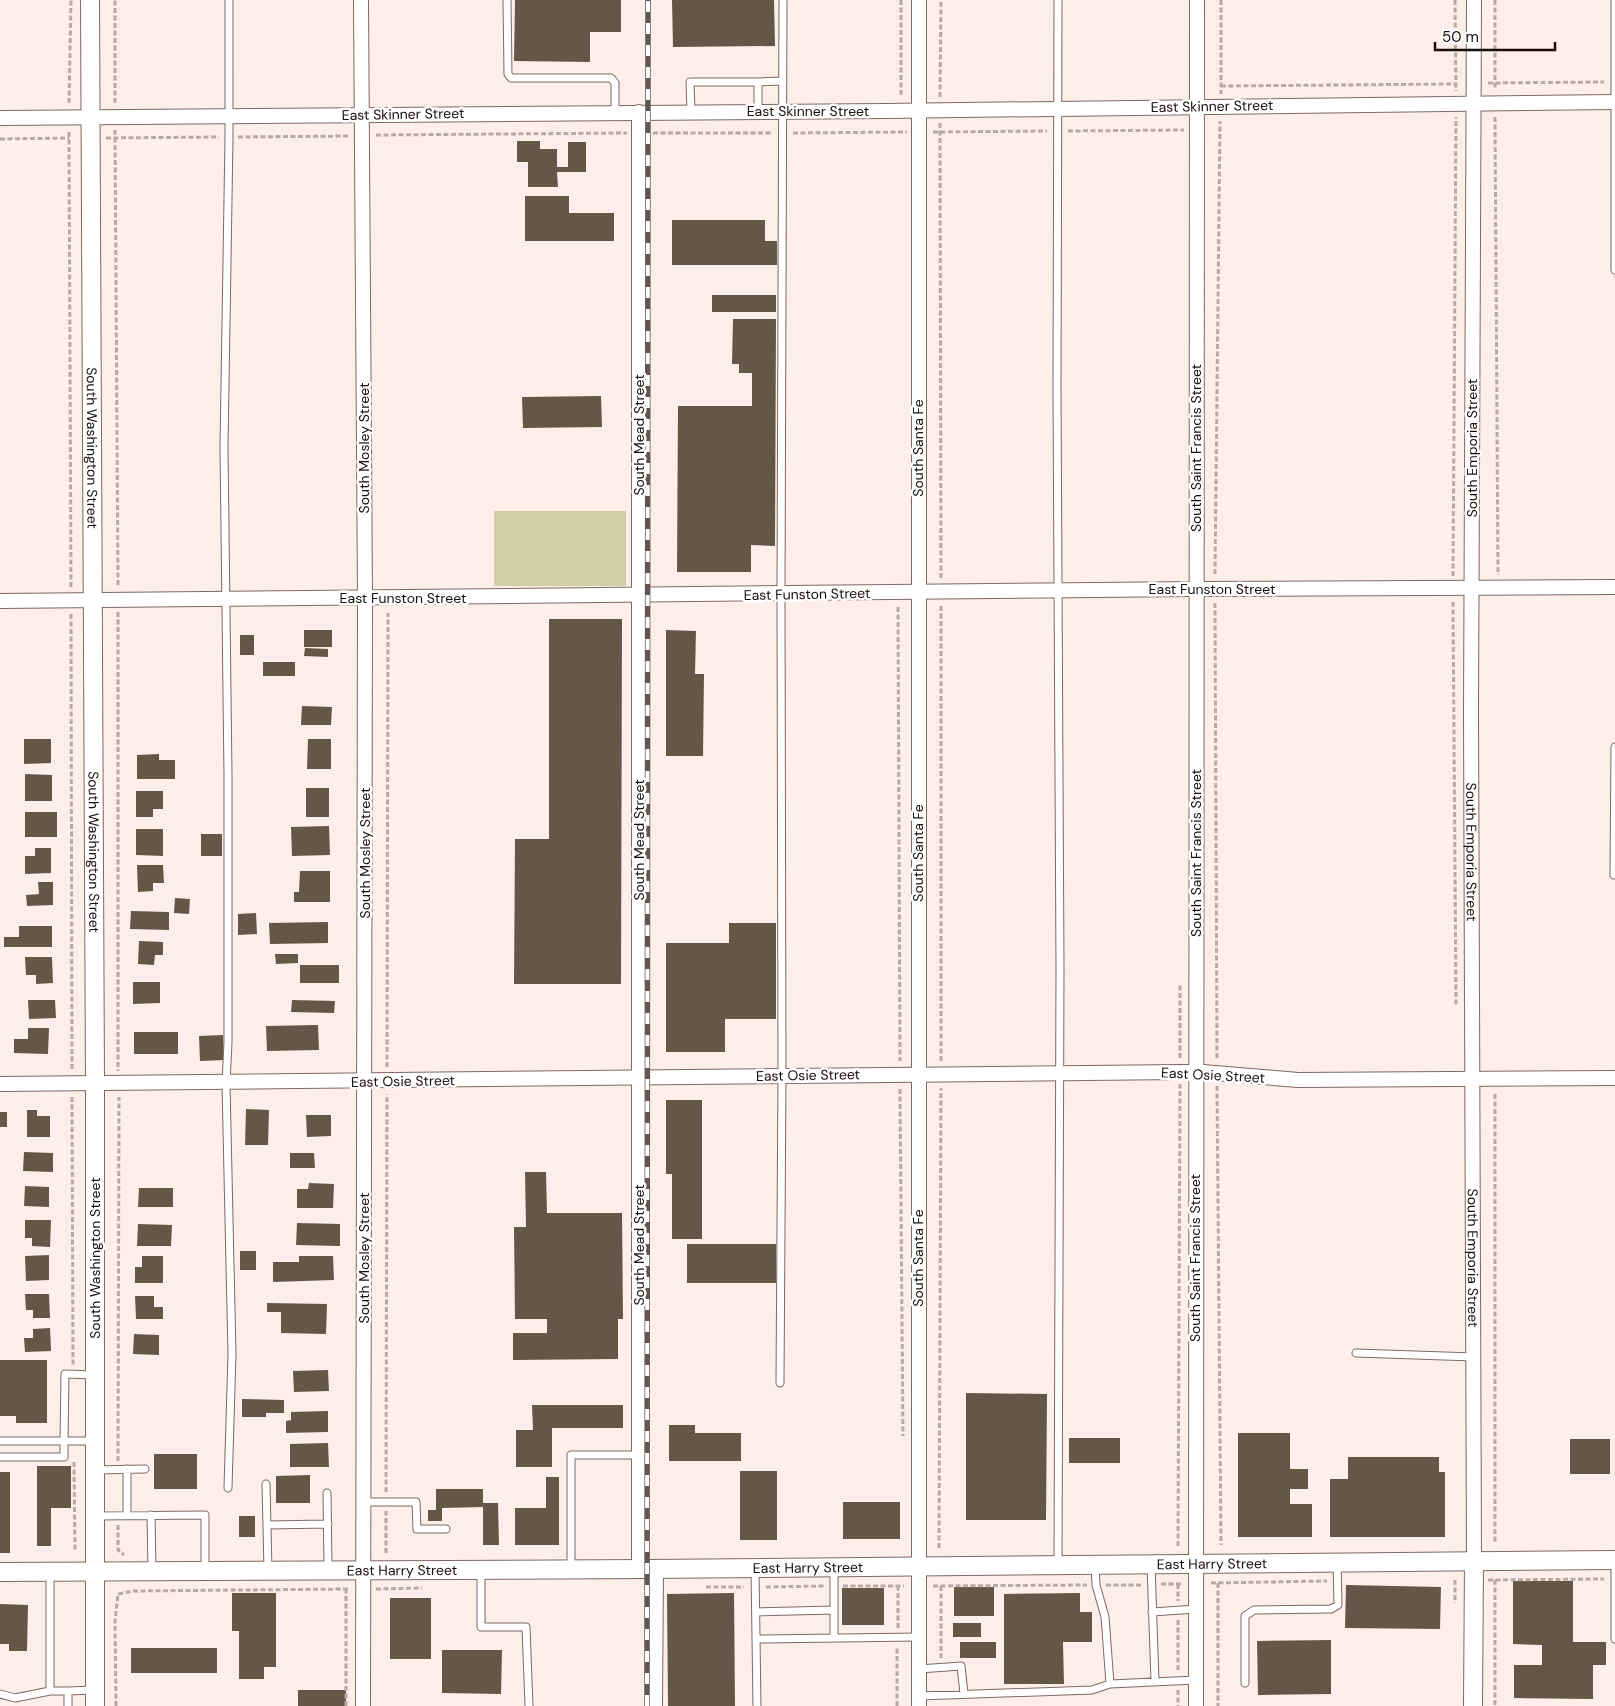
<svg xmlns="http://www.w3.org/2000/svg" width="1615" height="1706" font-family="'DM Sans',sans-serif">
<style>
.green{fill:#d1cea7}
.building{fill:#645748}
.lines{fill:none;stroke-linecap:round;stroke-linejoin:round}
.service-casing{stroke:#7d6961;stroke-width:9}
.minor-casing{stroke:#7d6961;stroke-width:16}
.tertiary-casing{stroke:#7d6961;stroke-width:20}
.path{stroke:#b6aaa5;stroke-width:3;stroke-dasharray:5 2.5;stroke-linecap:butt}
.service{stroke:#fff;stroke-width:7}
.minor{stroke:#fff;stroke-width:14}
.tertiary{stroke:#fff;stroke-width:18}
.rail-casing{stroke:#605652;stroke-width:5.5}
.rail{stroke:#fff;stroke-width:4;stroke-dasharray:11;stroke-linecap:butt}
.labels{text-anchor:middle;stroke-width:5;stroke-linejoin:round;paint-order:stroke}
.street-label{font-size:14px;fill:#160e0b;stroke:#fff}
</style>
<rect width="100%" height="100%" fill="#fdeee9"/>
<path class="green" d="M 494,511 L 626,511 L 626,586 L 494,586 Z"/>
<path class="building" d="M 515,0 L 621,0 L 621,32 L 590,32 L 590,62 L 514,61 Z
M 672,0 L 774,0 L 775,46 L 673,47 Z
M 517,141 L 540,141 L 540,149 L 557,149 L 557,167 L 568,167 L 568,142 L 586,142 L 586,172 L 557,172 L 558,187 L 528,187 L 528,162 L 517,162 Z
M 525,196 L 569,196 L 569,213 L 614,213 L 614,241 L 525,241 Z
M 672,220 L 765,220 L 765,241 L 777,241 L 777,265 L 672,265 Z
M 712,295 L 776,295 L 776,312 L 712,312 Z
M 733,319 L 776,319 L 775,546 L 751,545 L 751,572 L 677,572 L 678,406 L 752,406 L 752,373 L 739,373 L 739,364 L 732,364 Z
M 601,396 L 602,427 L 523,428 L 522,397 Z
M 549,619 L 622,619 L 621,984 L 514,984 L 515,839 L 549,839 Z
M 304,630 L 332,630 L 332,647 L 304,647 Z
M 666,630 L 696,631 L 695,674 L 704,674 L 703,756 L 666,756 Z
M 240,635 L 254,635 L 254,655 L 240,655 Z
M 305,648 L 328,649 L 328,657 L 304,656 Z
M 263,662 L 295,662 L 295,676 L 263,676 Z
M 302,706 L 332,707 L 331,725 L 301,725 Z
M 24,739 L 51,739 L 51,763 L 24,764 Z
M 308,739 L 331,739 L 331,769 L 307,769 Z
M 159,754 L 159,760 L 175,760 L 175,779 L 137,779 L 137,755 Z
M 25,774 L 52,775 L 52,801 L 25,801 Z
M 306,788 L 329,788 L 329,817 L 306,817 Z
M 136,791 L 163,791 L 163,809 L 153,809 L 153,817 L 136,817 Z
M 25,812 L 57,812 L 57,837 L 25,837 Z
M 329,826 L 330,855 L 292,856 L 291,827 Z
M 136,829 L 163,829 L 163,856 L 136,855 Z
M 201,834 L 222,834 L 222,856 L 201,856 Z
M 35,848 L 51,848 L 51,873 L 25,874 L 25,856 L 35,856 Z
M 137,865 L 163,865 L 164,883 L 153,883 L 153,891 L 138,892 Z
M 300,871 L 330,871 L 330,902 L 294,902 L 294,892 L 299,892 Z
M 38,882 L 53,882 L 53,905 L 27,906 L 26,895 L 39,894 Z
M 175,898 L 190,899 L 189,914 L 174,913 Z
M 131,911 L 169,912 L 169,930 L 130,929 Z
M 256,913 L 257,934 L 238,935 L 238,914 Z
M 328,922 L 328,943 L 270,944 L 269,923 Z
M 729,923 L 776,923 L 776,1019 L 725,1019 L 725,1052 L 666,1052 L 666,943 L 729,943 Z
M 19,926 L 52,926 L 52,947 L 4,947 L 4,937 L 19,937 Z
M 139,941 L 163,942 L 163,955 L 155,955 L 154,965 L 138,964 Z
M 275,954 L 298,954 L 298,963 L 276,964 Z
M 25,957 L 52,957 L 53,983 L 36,984 L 36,975 L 26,975 Z
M 300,965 L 339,965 L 339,983 L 300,983 Z
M 133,982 L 160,982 L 160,1003 L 133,1004 Z
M 28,1000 L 55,1000 L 56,1018 L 29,1019 Z
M 292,1000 L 335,1001 L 334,1013 L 291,1012 Z
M 318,1025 L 319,1050 L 267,1051 L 266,1026 Z
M 28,1028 L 49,1028 L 48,1054 L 14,1053 L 14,1039 L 28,1039 Z
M 134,1032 L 178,1032 L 178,1054 L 134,1054 Z
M 223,1035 L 224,1060 L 200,1061 L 199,1036 Z
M 666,1100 L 702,1100 L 702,1239 L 672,1239 L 672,1174 L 666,1174 Z
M 246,1109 L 269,1110 L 268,1145 L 245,1145 Z
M 27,1110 L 37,1110 L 37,1116 L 50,1116 L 50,1137 L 27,1137 Z
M 0,1112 L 7,1112 L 7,1127 L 0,1127 Z
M 306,1115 L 331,1115 L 331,1136 L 307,1137 Z
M 24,1152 L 53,1153 L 53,1172 L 23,1171 Z
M 290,1153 L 314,1153 L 315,1168 L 290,1168 Z
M 525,1172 L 546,1172 L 547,1213 L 622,1213 L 623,1319 L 618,1319 L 618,1359 L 513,1360 L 513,1333 L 547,1333 L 547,1319 L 515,1319 L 514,1227 L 526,1227 Z
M 309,1183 L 334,1184 L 333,1208 L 297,1208 L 297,1189 L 308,1189 Z
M 25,1186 L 49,1187 L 49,1207 L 24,1206 Z
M 139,1188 L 173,1188 L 173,1207 L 138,1207 Z
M 25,1220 L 51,1220 L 50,1247 L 32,1246 L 32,1238 L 25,1238 Z
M 297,1223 L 340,1224 L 340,1246 L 296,1245 Z
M 138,1224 L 172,1225 L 171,1246 L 137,1246 Z
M 687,1244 L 776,1244 L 776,1283 L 687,1283 Z
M 240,1251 L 256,1251 L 256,1270 L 240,1270 Z
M 49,1255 L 49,1280 L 26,1281 L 25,1256 Z
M 142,1256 L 163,1256 L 163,1283 L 135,1283 L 135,1267 L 142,1267 Z
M 299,1256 L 333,1256 L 334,1280 L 273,1282 L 273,1262 L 299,1262 Z
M 25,1294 L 49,1294 L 50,1318 L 33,1318 L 33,1310 L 26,1310 Z
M 135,1296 L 154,1296 L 154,1307 L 163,1307 L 163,1319 L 136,1319 Z
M 267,1303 L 327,1304 L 326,1334 L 281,1333 L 281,1312 L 267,1312 Z
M 50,1328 L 51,1351 L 25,1352 L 24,1338 L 33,1338 L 33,1329 Z
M 134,1334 L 159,1335 L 159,1355 L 133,1354 Z
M 0,1360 L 47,1360 L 47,1423 L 16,1423 L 16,1416 L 0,1416 Z
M 328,1370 L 329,1391 L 294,1392 L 293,1371 Z
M 966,1393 L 1047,1394 L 1046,1520 L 966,1520 Z
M 242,1399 L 284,1400 L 284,1413 L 266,1413 L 266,1417 L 242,1417 Z
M 532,1405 L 623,1405 L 623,1428 L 552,1428 L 552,1467 L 516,1467 L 516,1430 L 533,1430 Z
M 328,1411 L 328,1432 L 286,1433 L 286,1421 L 291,1420 L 291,1412 Z
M 669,1425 L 695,1425 L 695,1433 L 741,1433 L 741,1461 L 669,1461 Z
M 1238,1433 L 1290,1433 L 1290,1469 L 1308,1469 L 1308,1489 L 1290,1489 L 1290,1504 L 1312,1504 L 1312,1537 L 1238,1537 Z
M 1069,1438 L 1120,1438 L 1120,1463 L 1069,1463 Z
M 1570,1439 L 1610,1439 L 1610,1474 L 1570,1474 Z
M 328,1443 L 329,1467 L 290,1467 L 290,1444 Z
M 154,1454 L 197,1454 L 197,1489 L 154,1489 Z
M 1348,1457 L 1439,1457 L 1439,1472 L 1445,1472 L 1445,1537 L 1330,1537 L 1330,1479 L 1348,1479 Z
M 37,1466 L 71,1466 L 71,1508 L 51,1508 L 51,1546 L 37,1546 Z
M 740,1471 L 777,1471 L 777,1540 L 740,1540 Z
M 0,1472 L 10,1472 L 10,1553 L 0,1553 Z
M 310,1475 L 310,1503 L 276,1503 L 276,1476 Z
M 546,1477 L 559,1477 L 559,1545 L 515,1545 L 515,1508 L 546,1508 Z
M 436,1489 L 483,1489 L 483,1503 L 498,1503 L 499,1545 L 483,1545 L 483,1507 L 442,1508 L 442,1521 L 428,1521 L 428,1510 L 436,1510 Z
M 843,1502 L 900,1502 L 900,1539 L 843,1539 Z
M 239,1516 L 255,1516 L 255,1537 L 239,1537 Z
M 1513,1581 L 1573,1581 L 1573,1642 L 1606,1642 L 1606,1665 L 1593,1665 L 1593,1699 L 1514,1698 L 1514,1665 L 1542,1665 L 1542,1645 L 1513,1644 Z
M 1346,1585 L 1441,1587 L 1440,1629 L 1345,1628 Z
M 954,1587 L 994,1587 L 994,1616 L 954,1616 Z
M 842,1588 L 884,1588 L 884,1625 L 842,1625 Z
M 232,1593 L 276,1593 L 276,1667 L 264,1667 L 264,1679 L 239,1679 L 239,1631 L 232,1631 Z
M 734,1593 L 735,1706 L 668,1706 L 667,1594 Z
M 1080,1593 L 1080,1612 L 1092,1612 L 1092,1642 L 1063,1642 L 1064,1684 L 1004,1684 L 1004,1594 Z
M 390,1598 L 431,1598 L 431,1659 L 390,1659 Z
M 0,1604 L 28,1605 L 27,1651 L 9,1651 L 9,1644 L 0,1644 Z
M 953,1623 L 981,1623 L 981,1637 L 953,1637 Z
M 1331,1640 L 1331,1694 L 1258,1695 L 1257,1641 Z
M 960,1642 L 996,1642 L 996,1658 L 960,1658 Z
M 131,1648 L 217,1648 L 217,1673 L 131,1673 Z
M 442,1650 L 502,1650 L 501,1694 L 442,1693 Z
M 298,1690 L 346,1690 L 346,1706 L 298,1706 Z"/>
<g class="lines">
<defs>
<path id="service" d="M 507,0 L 508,74 L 511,78 L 611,78 L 615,83 L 615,112
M 1615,0 L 1615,270
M 758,82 L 783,81
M 691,112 L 690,82 L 758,82 L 758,111
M 1614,875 L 1615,747
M 1356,1353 L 1474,1357
M 780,1383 L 782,1076 L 781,594 L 783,0
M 0,1441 L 64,1441 L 65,1374 L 94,1375
M 0,1457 L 64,1457 L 64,1441 L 94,1441
M 127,1469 L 127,1515
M 95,1470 L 145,1469
M 266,1484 L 268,1570
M 228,1488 L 232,1354 L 226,1084 L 228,1042 L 228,775 L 224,447 L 229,137 L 229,0
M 327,1493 L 328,1569
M 364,1502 L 416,1502 L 417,1529 L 446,1529
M 151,1515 L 152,1571
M 96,1516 L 205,1515 L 205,1570
M 267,1525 L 328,1524
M 1615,1560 L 1615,1639
M 1058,1564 L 1060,968 L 1057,390 L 1058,0
M 1151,1564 L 1155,1682
M 1095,1565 L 1096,1585 L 1105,1617 L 1110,1684
M 834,1568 L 834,1638
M 571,1569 L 571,1455 L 639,1455
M 755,1569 L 757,1706
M 481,1570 L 481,1627 L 526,1627 L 529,1706
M 50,1572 L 50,1691 L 68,1691
M 756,1612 L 834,1610
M 1152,1612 L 1196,1609
M 757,1639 L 919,1637
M 919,1669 L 961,1666 L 964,1694
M 1245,1683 L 1245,1616 L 1254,1610 L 1331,1609 L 1338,1605 L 1337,1562
M 0,1694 L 15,1698 L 50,1691
M 919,1696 L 1092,1690 L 1110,1684 L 1196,1680
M 68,1706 L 68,1691 L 95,1690"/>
<g id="minor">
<path d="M 361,0 L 365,598 L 363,1706"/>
<path id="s1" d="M 1474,0 L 1471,712 L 1474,1561"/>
<path d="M 0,118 L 885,111 L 1615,102"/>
<path d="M 0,601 L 1196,589 L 1615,587"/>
<path d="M 0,1084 C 393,1083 786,1075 1180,1072 L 1203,1072 L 1298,1080 L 1615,1078"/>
<path d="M 639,1569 L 639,112"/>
<path d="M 655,1706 L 656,1569"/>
<path d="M 919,1706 L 919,0"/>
<path d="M 1196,1706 L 1197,0"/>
</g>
<g id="tertiary">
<path id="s2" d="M 90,0 L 95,1084 L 95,1706"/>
<path id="s3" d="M 0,1572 L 647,1569 L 1615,1560"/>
<path d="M 1473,1706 L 1474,1561"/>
</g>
</defs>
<use href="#service" class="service-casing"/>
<use href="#minor" class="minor-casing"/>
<use href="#tertiary" class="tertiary-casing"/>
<path class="path" d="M 901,0 L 901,96
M 1221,0 L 1221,94
M 1455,0 L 1456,91
M 1495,0 L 1495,90
M 1488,83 L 1604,82
M 1221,86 L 1457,84
M 940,97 L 941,0
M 69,103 L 71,0
M 115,103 L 115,0
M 1495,117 L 1498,575
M 940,123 L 941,579
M 115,130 L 118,586
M 1068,131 L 1184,130
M 69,132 L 71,588
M 933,132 L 1047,131
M 653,133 L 772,133
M 793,133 L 907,132
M 376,135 L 627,133
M 238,137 L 349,136
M 106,138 L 219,137
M 0,139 L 69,138
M 1215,574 L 1220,121
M 1453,576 L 1456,117
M 1453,602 L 1456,1006
M 1215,603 L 1217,1059
M 941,606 L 941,1062
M 898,607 L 900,1061
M 118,612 L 118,1071
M 71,614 L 72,1070
M 1180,1058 L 1180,984
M 387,1067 L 388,613
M 1217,1086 L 1221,1545
M 900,1089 L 903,1436
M 1495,1094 L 1495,1543
M 72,1097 L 73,1365
M 118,1461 L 119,1097
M 74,1462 L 75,1551
M 386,1492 L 387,1094
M 118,1525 L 118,1550 L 124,1555
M 1178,1546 L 1180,1084
M 939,1548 L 941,1088
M 386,1553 L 386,1511
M 1455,1580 L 1455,1603
M 1488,1580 L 1604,1579
M 1495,1580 L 1495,1706
M 1211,1583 L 1327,1581
M 1218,1583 L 1218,1706
M 1161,1584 L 1182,1584
M 1178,1584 L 1178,1601
M 1106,1585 L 1142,1585
M 843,1586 L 904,1586
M 933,1586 L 1087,1585
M 941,1586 L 941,1658
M 706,1587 L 744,1587
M 766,1587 L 824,1586
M 376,1589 L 422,1588
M 1178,1620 L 1178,1671
M 898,1628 L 898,1586
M 1178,1690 L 1178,1706
M 116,1706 L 115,1621 L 118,1594 L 133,1591 L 349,1589
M 346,1706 L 346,1589
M 897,1706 L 897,1647"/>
<use href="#service" class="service"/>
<use href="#minor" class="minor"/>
<use href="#tertiary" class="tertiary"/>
<defs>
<path id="rail" d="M 647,1706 L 648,0"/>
</defs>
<use href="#rail" class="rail-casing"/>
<use href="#rail" class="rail"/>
</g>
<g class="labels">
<g class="street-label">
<text transform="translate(1212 106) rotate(-1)" y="5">East Skinner Street</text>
<text x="808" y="116">East Skinner Street</text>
<text transform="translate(403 114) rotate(-1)" y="5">East Skinner Street</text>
<text transform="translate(639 435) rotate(-90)" y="5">South Mead Street</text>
<text dy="5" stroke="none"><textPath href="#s2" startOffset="448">South Washington Street</textPath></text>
<text transform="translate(364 448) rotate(-90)" y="5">South Mosley Street</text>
<text transform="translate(918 448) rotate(-90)" y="5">South Santa Fe</text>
<text transform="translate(1196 448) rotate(-90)" y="5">South Saint Francis Street</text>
<text transform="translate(1472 448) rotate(-90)" y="5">South Emporia Street</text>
<text x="1212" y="594">East Funston Street</text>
<text transform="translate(807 594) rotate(-1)" y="5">East Funston Street</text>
<text x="403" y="603">East Funston Street</text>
<text transform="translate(639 840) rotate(-90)" y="5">South Mead Street</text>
<text dy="5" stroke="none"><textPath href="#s2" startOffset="852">South Washington Street</textPath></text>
<text transform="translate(365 853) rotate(-90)" y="5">South Mosley Street</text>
<text transform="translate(918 853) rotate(-90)" y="5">South Santa Fe</text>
<text transform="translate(1196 853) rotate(-90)" y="5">South Saint Francis Street</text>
<text dy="5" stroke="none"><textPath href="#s1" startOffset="852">South Emporia Street</textPath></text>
<text transform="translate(808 1075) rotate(-1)" y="5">East Osie Street</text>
<text transform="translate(1213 1075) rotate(3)" y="5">East Osie Street</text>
<text transform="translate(403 1081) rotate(-1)" y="5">East Osie Street</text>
<text transform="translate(639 1245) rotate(-90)" y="5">South Mead Street</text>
<text transform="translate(95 1258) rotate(-90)" y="5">South Washington Street</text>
<text transform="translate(364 1258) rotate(-90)" y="5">South Mosley Street</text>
<text transform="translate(918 1258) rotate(-90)" y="5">South Santa Fe</text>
<text transform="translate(1195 1258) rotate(-90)" y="5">South Saint Francis Street</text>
<text dy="5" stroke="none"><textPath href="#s1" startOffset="1258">South Emporia Street</textPath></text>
<text dy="5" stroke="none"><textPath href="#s3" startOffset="1212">East Harry Street</textPath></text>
<text dy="5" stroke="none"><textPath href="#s3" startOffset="808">East Harry Street</textPath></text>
<text dy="5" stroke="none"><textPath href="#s3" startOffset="402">East Harry Street</textPath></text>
</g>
</g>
<path d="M1435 42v8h120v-8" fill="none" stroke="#160e0b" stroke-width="2.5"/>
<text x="1442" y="42" font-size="15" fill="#160e0b" stroke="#ffffff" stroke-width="4" paint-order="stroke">50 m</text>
</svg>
